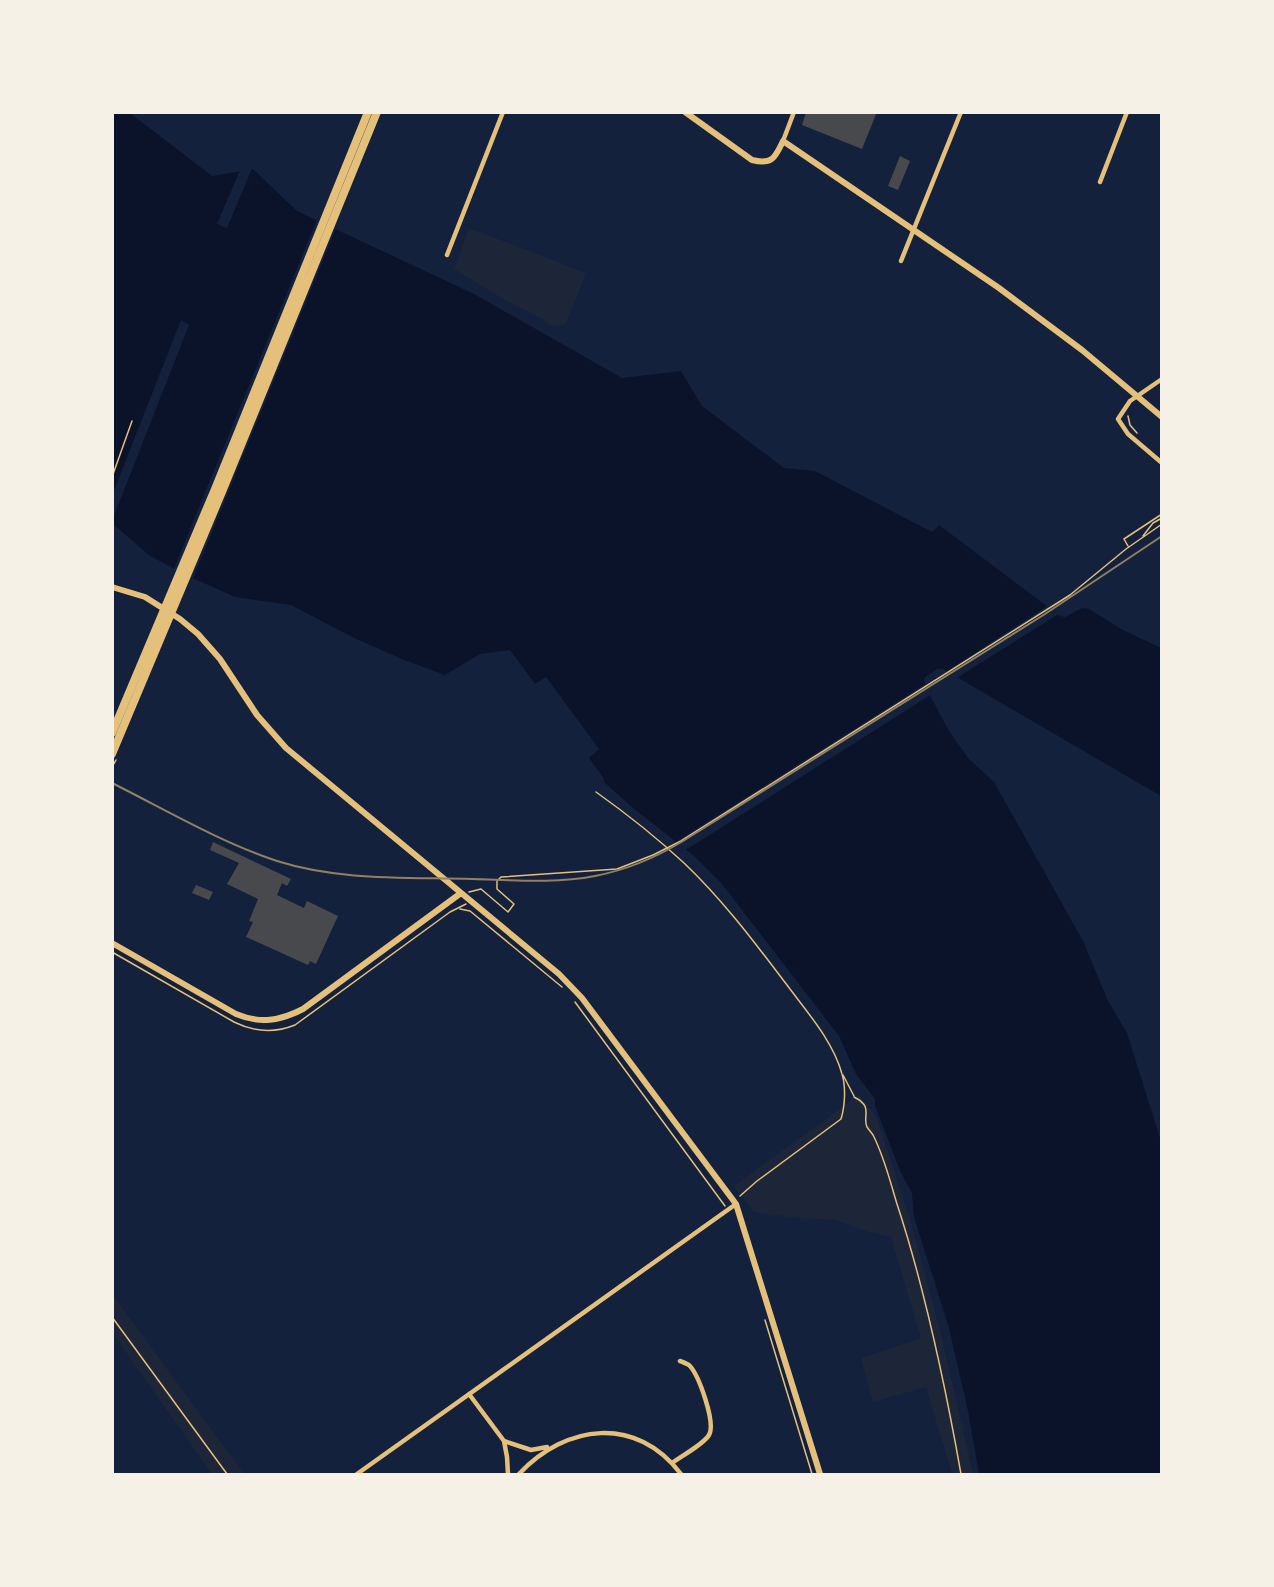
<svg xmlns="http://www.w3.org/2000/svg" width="1274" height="1587" font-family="'Space Grotesk',sans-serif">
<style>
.green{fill:#1d2539}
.water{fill:#0b132b}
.pier{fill:#14213d}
.building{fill:#48494c}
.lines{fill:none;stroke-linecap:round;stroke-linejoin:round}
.path{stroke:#e5c07b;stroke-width:1.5}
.minor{stroke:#e5c07b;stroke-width:4.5}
.tertiary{stroke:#e5c07b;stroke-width:6}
.trunk{stroke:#e5c07b;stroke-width:8}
.rail{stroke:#918062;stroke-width:2}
</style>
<rect width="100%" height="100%" fill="#14213d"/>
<path class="green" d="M 469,228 L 586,273 L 566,324 L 556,326 L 549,325 L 541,318 L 505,300 L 454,269 Z
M 859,1095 L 876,1116 L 910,1219 L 940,1330 L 973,1474 L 952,1474 L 926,1387 L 873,1402 L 861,1358 L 921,1338 L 891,1237 L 872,1233 L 835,1220 L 797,1218 L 754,1212 L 740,1192 L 738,1192 L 734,1186 Z
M 112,1294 L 244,1474 L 212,1474 L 113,1334 Z"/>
<path class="water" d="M 112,113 L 130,113 L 212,176 L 253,169 L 297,211 L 474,294 L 622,378 L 681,371 L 702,406 L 784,468 L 815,471 L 932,532 L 939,525 L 1060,616 L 1065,617 L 1082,608 L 1089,609 L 1121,629 L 1161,648 L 1161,796 L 943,669 L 937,669 L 924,678 L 925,686 L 949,731 L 969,759 L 994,782 L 1083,941 L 1108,1001 L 1127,1033 L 1160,1138 L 1162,1145 L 1161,1474 L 979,1474 L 968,1411 L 949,1328 L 914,1217 L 912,1193 L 901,1173 L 875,1106 L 875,1099 L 856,1074 L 839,1036 L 722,884 L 694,856 L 632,807 L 604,782 L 603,777 L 589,758 L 599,749 L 546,677 L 535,684 L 510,650 L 480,654 L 445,675 L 402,659 L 352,637 L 291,605 L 235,597 L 197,580 L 150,556 L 113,524 Z"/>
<path class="pier" d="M 253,166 L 227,228 L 217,224 L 241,168 Z
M 318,217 L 337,226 L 192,581 L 173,571 Z
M 181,320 L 189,325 L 113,518 L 113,493 Z
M 1049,605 L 1060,613 L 955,679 L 944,673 Z
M 927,683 L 932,694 L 697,843 L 683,851 L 674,843 Z"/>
<path class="building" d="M 806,112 L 877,112 L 862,149 L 802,125 Z
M 900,156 L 910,161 L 898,190 L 888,186 Z
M 213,842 L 291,879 L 287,886 L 282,883 L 277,895 L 304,908 L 307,901 L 338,916 L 316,964 L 310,961 L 308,965 L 246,937 L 253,922 L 249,921 L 258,899 L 227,884 L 239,863 L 210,850 Z
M 196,885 L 213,892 L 209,900 L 192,893 Z"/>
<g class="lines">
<path class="path" d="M 1128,416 L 1130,425 L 1137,433
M 112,477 L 132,421
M 1143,536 L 1153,523 L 1162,518
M 1128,546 L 1124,539 L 1162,514
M 112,767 L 116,760
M 596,792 C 627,814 656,837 684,863 C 723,900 755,943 787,985 C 807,1012 833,1041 842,1074 C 846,1087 845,1106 841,1119 L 757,1181 L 740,1196
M 469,892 L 481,889 L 508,912 L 514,904 L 497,889 L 497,881 L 501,877 L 617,869 L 653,855 L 681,841 L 1070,595 L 1126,549 L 1162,524
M 460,909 L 470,911 L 562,987
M 112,952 L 234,1022 C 254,1032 275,1033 295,1025 L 450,912 L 466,904
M 575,1002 L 725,1206
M 843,1075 L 854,1096
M 854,1097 C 874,1107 862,1116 867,1127 C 869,1130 871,1132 873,1135 C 884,1156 890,1181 897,1204 C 926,1292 945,1384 961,1474
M 112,1317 L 227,1474
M 765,1320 L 812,1474"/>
<path class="minor" d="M 783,141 L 794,112
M 1100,182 L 1127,112
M 447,255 L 503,112
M 901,261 L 961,112
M 1162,379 L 1130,401 L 1118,419 L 1128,434 L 1162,463
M 469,1394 L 504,1441 L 507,1457 L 508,1474
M 504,1441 L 531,1450 L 547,1447
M 672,1463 C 681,1456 703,1445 709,1435 C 716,1423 699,1375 689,1365 C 687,1364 683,1362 680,1361
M 357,1474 L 736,1204
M 519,1474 C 566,1424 636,1415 681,1474"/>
<path class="tertiary" d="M 685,112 L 752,160 C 772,165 775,158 783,141 L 999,288 L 1082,350 L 1162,417
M 112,587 L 145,597 L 180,619 L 198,634 L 220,659 L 257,715 L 286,748 L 559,974 L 582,998 L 736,1204 L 820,1474
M 112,943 L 236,1014 C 260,1024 280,1021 303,1009 L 461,893"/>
<path class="trunk" d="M 112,733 L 215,489 L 368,112
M 112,754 L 222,492 L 377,112"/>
<path class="rail" d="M 112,783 C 166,810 220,842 277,861 C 340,881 407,877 472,879 C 512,880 554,884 595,876 C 626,870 655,858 683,841 L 1045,614 L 1162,536"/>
</g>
<rect width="1274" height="1587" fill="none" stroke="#f6f1e7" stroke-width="228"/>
</svg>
